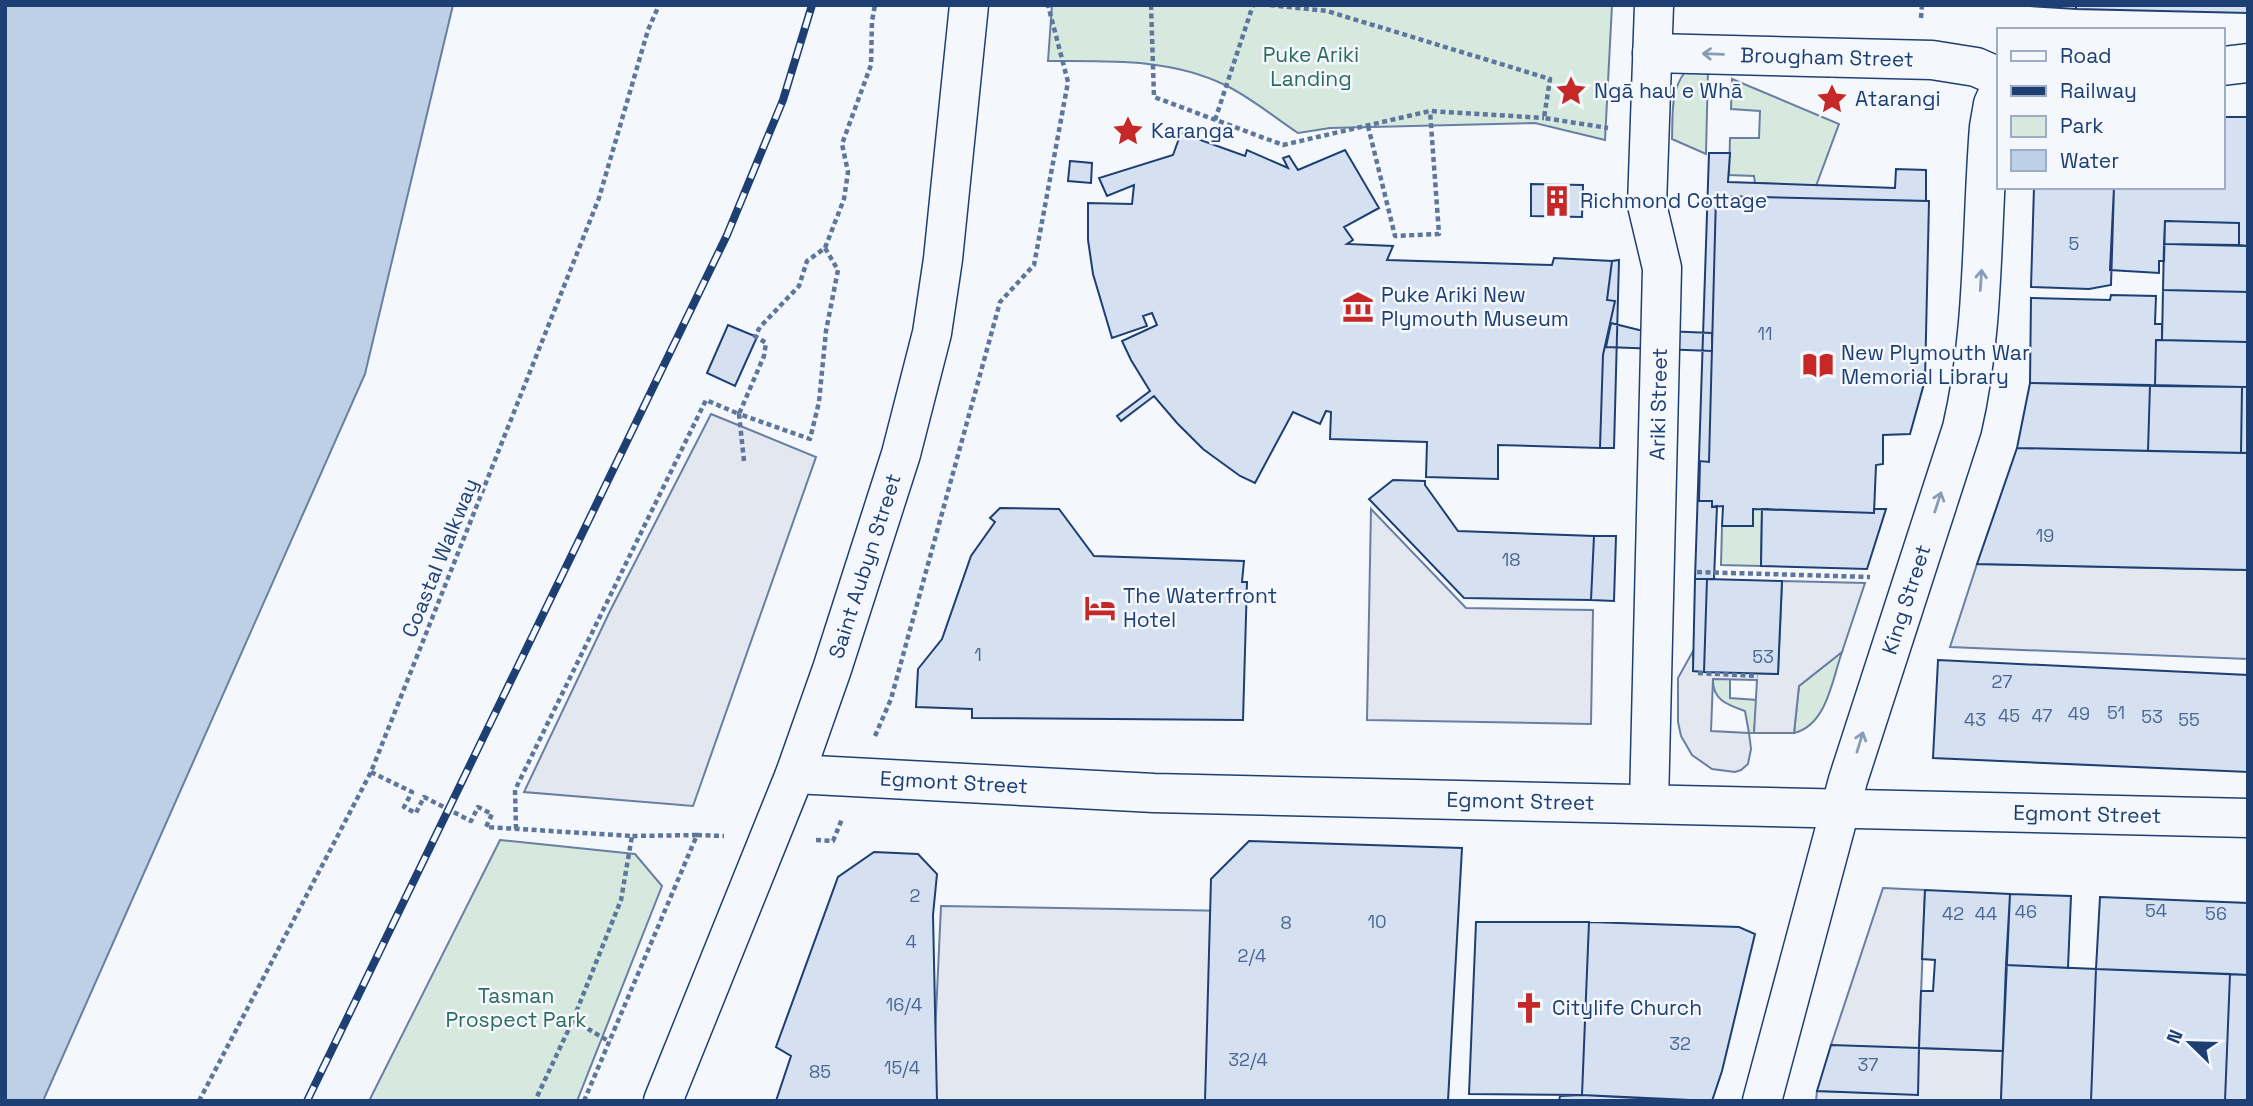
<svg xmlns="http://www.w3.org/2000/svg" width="2253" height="1106" font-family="'Space Grotesk',sans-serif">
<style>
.green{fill:#d7e8df;stroke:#687fa3;stroke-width:2}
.parking{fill:#e3e8f0;stroke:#687fa3;stroke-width:2}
.water{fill:#bed0e5;stroke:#687fa3;stroke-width:2}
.building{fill:#d5e0f0;stroke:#1d3f73;stroke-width:2}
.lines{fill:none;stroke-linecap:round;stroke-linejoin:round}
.minor-casing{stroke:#1d3f73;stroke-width:41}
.highway-casing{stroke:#1d3f73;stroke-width:41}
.path{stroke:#5e769c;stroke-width:4.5;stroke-dasharray:5 3.5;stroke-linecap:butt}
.minor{stroke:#f4f7fb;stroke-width:38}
.highway{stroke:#f4f7fb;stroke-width:38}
.rail-casing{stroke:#1d3f73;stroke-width:8}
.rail{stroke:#f4f7fb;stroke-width:5;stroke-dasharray:16;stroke-linecap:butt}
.oneway{stroke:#889bb7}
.labels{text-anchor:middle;stroke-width:5;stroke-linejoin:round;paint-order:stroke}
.number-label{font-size:18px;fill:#4b6792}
.park-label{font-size:21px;fill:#2c6c60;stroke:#f4f7fb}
.street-label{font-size:21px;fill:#1d3f73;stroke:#f4f7fb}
.poi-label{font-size:21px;fill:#1d3f73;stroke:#f4f7fb;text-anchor:start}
</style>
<rect width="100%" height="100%" fill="#f4f7fb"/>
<path class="green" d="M 1052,5 L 1612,5 L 1605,140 L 1535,123 L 1330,128 L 1298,133 C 1274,117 1250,97 1225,85 C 1170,58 1107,61 1048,61 Z
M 1708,69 L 1706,154 L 1672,139 C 1673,116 1670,91 1685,72 Z
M 1732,79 L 1839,124 L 1816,186 L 1755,183 L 1754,176 L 1729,175 L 1730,138 L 1759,138 L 1760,111 L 1731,109 Z
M 1753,509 L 1762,509 L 1761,566 L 1721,565 L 1722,526 L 1752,526 Z
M 1842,652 C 1832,680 1827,725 1794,733 L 1799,686 Z
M 1713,679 L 1730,679 L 1730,698 L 1757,700 L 1754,733 L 1749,733 L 1745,711 C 1728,705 1712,700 1713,679 Z
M 500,840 L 635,854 L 662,886 L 577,1101 L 369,1101 Z"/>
<path class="parking" d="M 711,414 L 816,457 L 693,806 L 524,792 L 610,611 Z
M 1371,509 L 1466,608 L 1593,610 L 1591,724 L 1367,720 Z
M 1977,564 L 2248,570 L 2248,659 L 1950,647 Z
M 1782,581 L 1865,583 L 1842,652 L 1799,686 L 1794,733 L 1754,733 L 1757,680 L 1713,679 L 1711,731 L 1749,733 L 1751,749 L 1748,764 L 1741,770 L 1735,772 L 1712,769 L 1692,755 L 1681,736 L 1678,722 L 1678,678 L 1693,651 L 1693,671 L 1778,674 Z
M 1883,888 L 1925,890 L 1919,1048 L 2003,1051 L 2001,1101 L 1816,1101 L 1817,1091 L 1918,1094 L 1831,1045 Z
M 941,906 L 1233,911 L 1228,1101 L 932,1101 Z"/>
<path class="water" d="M 5,5 L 453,5 L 365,374 L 43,1101 L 5,1101 Z"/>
<path class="building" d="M 2013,5 L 2076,5 L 2076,9 Z
M 2076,5 L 2248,5 L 2248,13 L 2076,9 Z
M 2223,117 L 2248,117 L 2248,246 L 2239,245 L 2239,223 L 2165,221 L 2164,261 L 2159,261 L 2159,273 L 2110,270 L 2114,187 L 2223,187 Z
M 1181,133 L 1245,156 L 1247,150 L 1288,168 L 1283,158 L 1289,156 L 1298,170 L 1345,150 L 1379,208 L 1344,227 L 1353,240 L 1347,244 L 1393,246 L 1387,260 L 1552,265 L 1554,258 L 1612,261 L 1607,300 L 1615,301 L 1603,355 L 1600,448 L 1498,445 L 1498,479 L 1426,477 L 1427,442 L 1330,439 L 1331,412 L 1326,411 L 1320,424 L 1293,412 L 1255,483 L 1240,476 L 1203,449 L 1177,423 L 1154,396 L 1121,421 L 1117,416 L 1150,391 L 1131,360 L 1122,341 L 1157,325 L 1152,313 L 1143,316 L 1147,326 L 1112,338 L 1093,274 L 1088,240 L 1088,203 L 1132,204 L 1134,185 L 1107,196 L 1099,178 L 1173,155 Z
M 1709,153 L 1730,153 L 1728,182 L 1895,188 L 1896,169 L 1926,170 L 1926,201 L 1716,196 L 1709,462 L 1700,461 L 1699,501 L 1712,501 L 1712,507 L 1717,506 L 1714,579 L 1695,579 Z
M 1070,161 L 1092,163 L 1091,183 L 1068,181 Z
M 1531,184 L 1583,185 L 1582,217 L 1531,216 Z
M 2034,187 L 2114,187 L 2111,285 L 2089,289 L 2031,287 Z
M 1716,196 L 1929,201 L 1925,380 L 1910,434 L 1883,435 L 1883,464 L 1876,465 L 1874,513 L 1753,509 L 1753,526 L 1722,526 L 1723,506 L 1712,507 L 1712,501 L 1699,501 L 1700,461 L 1709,462 Z
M 2165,221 L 2239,223 L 2239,245 L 2164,244 Z
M 2164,244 L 2248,246 L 2248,292 L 2163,290 Z
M 1619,260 L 1614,448 L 1600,448 L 1603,355 L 1615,301 L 1607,300 L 1612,261 Z
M 2163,290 L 2248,292 L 2248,342 L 2162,340 Z
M 2111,295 L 2156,296 L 2155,324 L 2162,324 L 2162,340 L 2156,340 L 2155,386 L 2030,383 L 2031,298 L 2110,300 Z
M 1611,323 L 1639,330 L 1712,333 L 1712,351 L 1606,347 Z
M 728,325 L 757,337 L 735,386 L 707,373 Z
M 2156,340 L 2248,342 L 2248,387 L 2155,386 Z
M 2030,383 L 2150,385 L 2148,451 L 2017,448 Z
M 2150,385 L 2242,387 L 2241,453 L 2148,451 Z
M 2242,387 L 2248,387 L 2248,453 L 2241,453 Z
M 2017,448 L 2248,453 L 2248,570 L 1977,564 Z
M 1393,480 L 1425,481 L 1425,485 L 1458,531 L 1594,536 L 1591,600 L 1464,598 L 1369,499 Z
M 1000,508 L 1059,509 L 1094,556 L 1244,561 L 1242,582 L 1247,582 L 1243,720 L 972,718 L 972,709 L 916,707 L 918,669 L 942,639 L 971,556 L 995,522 L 990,518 Z
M 1762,509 L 1874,513 L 1874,509 L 1886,509 L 1867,569 L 1761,566 Z
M 1594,536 L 1616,536 L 1614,601 L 1591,600 Z
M 1695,579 L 1707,579 L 1704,672 L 1693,671 Z
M 1707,579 L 1782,581 L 1778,674 L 1704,672 Z
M 1938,660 L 2248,675 L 2248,772 L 1933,758 Z
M 1249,841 L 1462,848 L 1448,1101 L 1205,1101 L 1211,879 Z
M 874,852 L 918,854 L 937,874 L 933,915 L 937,1101 L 776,1101 L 791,1056 L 776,1047 L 838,877 Z
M 1925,890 L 2010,894 L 2003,1051 L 1919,1048 L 1921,991 L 1933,991 L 1935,960 L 1922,959 Z
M 2010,894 L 2071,896 L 2068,968 L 2006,965 Z
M 2100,897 L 2248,903 L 2248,975 L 2096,969 Z
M 1476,922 L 1589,922 L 1582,1095 L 1469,1094 Z
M 1589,922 L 1739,927 L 1755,934 L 1722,1071 L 1712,1101 L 1582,1095 Z
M 2006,965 L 2096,969 L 2091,1101 L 2001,1100 Z
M 2096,969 L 2230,974 L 2225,1101 L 2091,1101 Z
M 2230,974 L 2248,975 L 2248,1101 L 2225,1101 Z
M 1831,1045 L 1919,1048 L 1918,1095 L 1817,1091 Z
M 1582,1095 L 1693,1101 L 1559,1101 L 1560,1096 Z"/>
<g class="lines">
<defs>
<g id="minor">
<path id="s1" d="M 1652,53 L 1932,60 L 1976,67 L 1999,77"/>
<path d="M 2223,66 L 2248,63"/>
<path id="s2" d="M 795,774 L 1154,793 L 2248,818"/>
<path id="s3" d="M 1649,803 L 1662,268 L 1647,205 L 1654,5"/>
<path id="s4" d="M 1762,1101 L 1848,780 L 1962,428 C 1985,330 1981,227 1989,127 L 1993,104 L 1999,91"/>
</g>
<g id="highway">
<path id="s5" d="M 663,1101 L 795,774 L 832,669 L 901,454 L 932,333 L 943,259 L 969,5"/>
</g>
</defs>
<use href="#minor" class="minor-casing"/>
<use href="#highway" class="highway-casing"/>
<path class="path" d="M 1151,5 L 1154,97 L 1283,145 L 1430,111 L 1544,118
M 1270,5 L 1327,11 L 1550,79 L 1544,118 L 1608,128
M 1921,18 L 1922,5
M 1215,120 L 1253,5
M 1368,126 L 1395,236 L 1439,234 L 1430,111
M 744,461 L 739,414 L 810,439 L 819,402 L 826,331 L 838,270 L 825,248
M 1697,572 L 1870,577
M 1698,673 L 1758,676
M 875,736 L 891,699 L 1000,302 L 1034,265 L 1068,82 L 1048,5
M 371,772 L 412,792 L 404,807 L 416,813 L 424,797 L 471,821 L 478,807 L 492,814 L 486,827 L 632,836 L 621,900 L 573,1020 L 535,1101
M 516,829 L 515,790 L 706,400 L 739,414 L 764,356 L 766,343 L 755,336 L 760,327 L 799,286 L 807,261 L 825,248 L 844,199 L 848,172 L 842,144 L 871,65 L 872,21 L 875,5
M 697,835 L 724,836
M 816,840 L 833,841 L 842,819
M 573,1020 L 610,1042
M 199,1101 L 371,772 L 599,198 L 648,30 L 659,5
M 584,1101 L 697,835 L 632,836"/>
<use href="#minor" class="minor"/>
<use href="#highway" class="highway"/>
<defs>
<path id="rail" d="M 307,1101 L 727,235 L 783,100 L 812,5"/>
</defs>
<use href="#rail" class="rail-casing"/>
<use href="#rail" class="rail"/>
</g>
<defs><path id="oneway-shaft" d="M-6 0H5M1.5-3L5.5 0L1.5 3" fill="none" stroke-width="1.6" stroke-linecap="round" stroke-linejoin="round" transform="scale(1.75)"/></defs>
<g class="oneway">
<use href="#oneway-shaft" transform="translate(1713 54) rotate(-178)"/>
<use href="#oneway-shaft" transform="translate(1981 280) rotate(-86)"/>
<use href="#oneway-shaft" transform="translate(1938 502) rotate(-72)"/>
<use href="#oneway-shaft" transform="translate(1860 742) rotate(-73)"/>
</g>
<defs>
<symbol id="sight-bare" viewBox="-9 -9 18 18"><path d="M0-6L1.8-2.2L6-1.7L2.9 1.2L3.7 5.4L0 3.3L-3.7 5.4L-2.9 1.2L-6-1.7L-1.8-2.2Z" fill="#c62828" stroke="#f4f7fb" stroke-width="2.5" paint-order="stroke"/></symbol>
<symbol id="building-bare" viewBox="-9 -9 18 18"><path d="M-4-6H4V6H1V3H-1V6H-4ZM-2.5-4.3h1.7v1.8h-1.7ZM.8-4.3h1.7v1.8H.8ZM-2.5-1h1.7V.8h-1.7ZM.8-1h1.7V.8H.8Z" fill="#c62828" stroke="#f4f7fb" stroke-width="2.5" paint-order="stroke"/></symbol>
<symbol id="museum-bare" viewBox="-9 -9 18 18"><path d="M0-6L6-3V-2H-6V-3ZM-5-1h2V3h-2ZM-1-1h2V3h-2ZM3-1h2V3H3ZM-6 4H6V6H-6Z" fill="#c62828" stroke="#f4f7fb" stroke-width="2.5" paint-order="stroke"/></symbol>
<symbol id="library-bare" viewBox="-9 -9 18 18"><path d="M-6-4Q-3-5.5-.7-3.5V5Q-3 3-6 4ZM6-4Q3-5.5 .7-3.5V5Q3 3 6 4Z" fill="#c62828" stroke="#f4f7fb" stroke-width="2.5" paint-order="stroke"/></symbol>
<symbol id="hotel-bare" viewBox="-9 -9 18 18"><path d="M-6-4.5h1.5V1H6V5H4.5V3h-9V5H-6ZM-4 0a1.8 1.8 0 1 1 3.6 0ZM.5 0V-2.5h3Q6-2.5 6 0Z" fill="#c62828" stroke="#f4f7fb" stroke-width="2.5" paint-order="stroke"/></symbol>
<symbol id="church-bare" viewBox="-9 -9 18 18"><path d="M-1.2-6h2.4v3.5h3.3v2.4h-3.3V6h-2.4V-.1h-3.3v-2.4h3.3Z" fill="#c62828" stroke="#f4f7fb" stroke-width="2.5" paint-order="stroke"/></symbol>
</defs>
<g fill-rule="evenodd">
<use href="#sight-bare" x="1549" y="69" width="44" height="44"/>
<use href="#sight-bare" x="1810" y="77" width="44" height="44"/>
<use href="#sight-bare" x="1106" y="109" width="44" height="44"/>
<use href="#building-bare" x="1535" y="179" width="44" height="44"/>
<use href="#museum-bare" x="1336" y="285" width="44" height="44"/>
<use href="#library-bare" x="1796" y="343" width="44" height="44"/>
<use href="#hotel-bare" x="1078" y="586" width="44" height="44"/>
<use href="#church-bare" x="1507" y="986" width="44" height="44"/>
</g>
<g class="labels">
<g class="number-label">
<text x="2074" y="250">5</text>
<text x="1765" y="340">11</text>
<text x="2045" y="542">19</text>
<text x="1511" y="566">18</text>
<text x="978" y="661">1</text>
<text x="1763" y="663">53</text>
<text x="2002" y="688">27</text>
<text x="2116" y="719">51</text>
<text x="2079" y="720">49</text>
<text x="2009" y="722">45</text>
<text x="2042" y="722">47</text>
<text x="2152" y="723">53</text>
<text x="1975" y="726">43</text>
<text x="2189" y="726">55</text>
<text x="915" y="902">2</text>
<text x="2156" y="917">54</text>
<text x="2026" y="918">46</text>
<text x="1953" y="920">42</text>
<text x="1986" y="920">44</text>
<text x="2216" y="920">56</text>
<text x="1377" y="928">10</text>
<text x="1286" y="929">8</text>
<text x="911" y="948">4</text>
<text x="1252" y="962">2/4</text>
<text x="904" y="1011">16/4</text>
<text x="1680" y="1050">32</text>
<text x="1248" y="1066">32/4</text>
<text x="1868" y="1071">37</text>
<text x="902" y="1074">15/4</text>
<text x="820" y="1078">85</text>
</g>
<g class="park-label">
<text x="1311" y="62">Puke Ariki<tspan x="1311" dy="24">Landing</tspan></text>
<text x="516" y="1003">Tasman<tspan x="516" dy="24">Prospect Park</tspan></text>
</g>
<g class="street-label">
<text dy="7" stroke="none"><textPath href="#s1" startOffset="175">Brougham Street</textPath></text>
<text dy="7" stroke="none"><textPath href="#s3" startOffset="399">Ariki Street</textPath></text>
<text transform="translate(440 558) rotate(-68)" y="7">Coastal Walkway</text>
<text dy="7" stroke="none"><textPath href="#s5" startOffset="572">Saint Aubyn Street</textPath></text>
<text dy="7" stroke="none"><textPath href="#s4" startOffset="522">King Street</textPath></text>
<text dy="7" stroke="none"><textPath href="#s2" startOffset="159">Egmont Street</textPath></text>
<text dy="7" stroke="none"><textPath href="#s2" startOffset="726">Egmont Street</textPath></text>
<text dy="7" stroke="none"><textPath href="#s2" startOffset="1293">Egmont Street</textPath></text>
</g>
<g class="poi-label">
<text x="1594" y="98">Ngā hau e Whā</text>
<text x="1855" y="106">Atarangi</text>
<text x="1151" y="138">Karanga</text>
<text x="1580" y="208">Richmond Cottage</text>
<text x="1381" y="302">Puke Ariki New<tspan x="1381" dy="24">Plymouth Museum</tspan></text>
<text x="1841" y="360">New Plymouth War<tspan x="1841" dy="24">Memorial Library</tspan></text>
<text x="1123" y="603">The Waterfront<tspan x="1123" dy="24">Hotel</tspan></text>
<text x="1552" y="1015">Citylife Church</text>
</g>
</g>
<rect width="2253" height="1106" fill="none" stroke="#1d3f73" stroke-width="14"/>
<rect x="1997" y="28" width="228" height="161" fill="#f4f7fb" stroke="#9eadc5" stroke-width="2"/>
<rect x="2011" y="51" width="35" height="10" fill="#f4f7fb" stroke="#9eadc5" stroke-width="2"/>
<text x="2060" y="63" font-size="21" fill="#1d3f73">Road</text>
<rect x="2011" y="86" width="35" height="10" fill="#1d3f73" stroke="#9eadc5" stroke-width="2"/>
<text x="2060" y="98" font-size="21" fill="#1d3f73">Railway</text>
<rect x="2011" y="116" width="35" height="21" fill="#d7e8df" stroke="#9eadc5" stroke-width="2"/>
<text x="2060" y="133" font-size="21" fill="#1d3f73">Park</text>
<rect x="2011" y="150" width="35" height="21" fill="#bed0e5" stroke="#9eadc5" stroke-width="2"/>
<text x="2060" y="168" font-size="21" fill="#1d3f73">Water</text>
<g transform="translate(2190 1043) rotate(293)" stroke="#f4f7fb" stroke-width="5" paint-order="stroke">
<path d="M0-5L12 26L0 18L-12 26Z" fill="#1d3f73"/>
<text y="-10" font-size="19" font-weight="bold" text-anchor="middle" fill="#1d3f73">N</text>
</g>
</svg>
